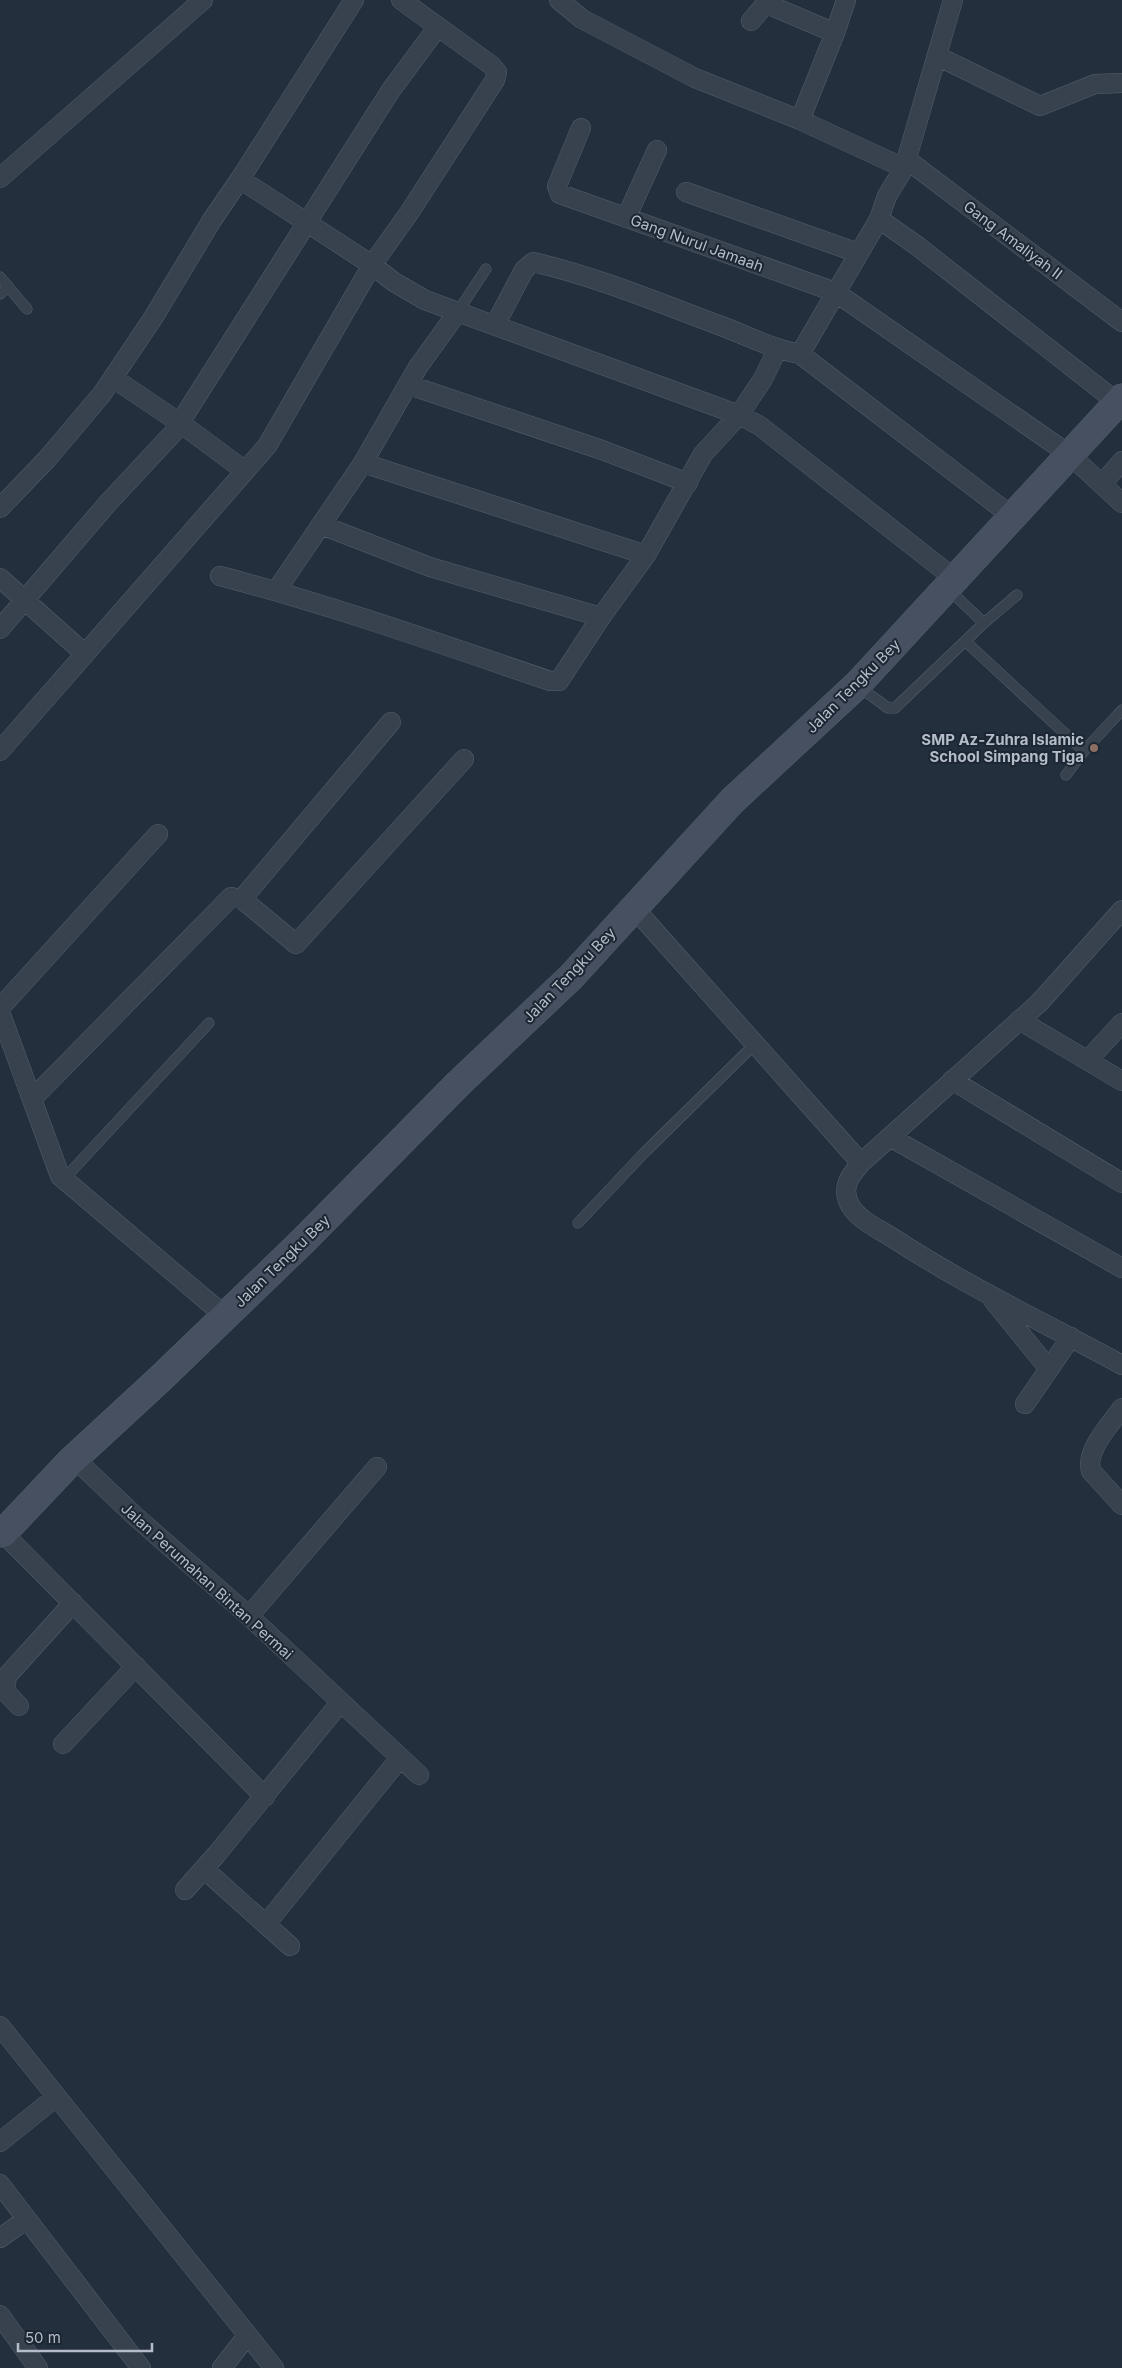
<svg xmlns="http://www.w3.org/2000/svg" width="1122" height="2368" viewBox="0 0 1122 2368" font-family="Inter,sans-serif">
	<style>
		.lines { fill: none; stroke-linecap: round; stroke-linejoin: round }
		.service-casing { stroke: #565f6c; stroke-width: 11 }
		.minor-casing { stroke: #565f6c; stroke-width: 20 }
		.secondary-casing { stroke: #565f6c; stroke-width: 29 }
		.service { stroke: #38414e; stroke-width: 10 }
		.minor { stroke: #38414e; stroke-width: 19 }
		.secondary { stroke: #465061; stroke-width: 28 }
		.education-dot { fill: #8d6e63; stroke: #1d2633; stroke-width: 2 }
		.labels { text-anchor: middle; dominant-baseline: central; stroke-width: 4; stroke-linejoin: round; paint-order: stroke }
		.street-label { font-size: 15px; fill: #b4bcc9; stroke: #1d2633 }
		.poi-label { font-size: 15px; font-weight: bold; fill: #b4bcc9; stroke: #1d2633; text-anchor: end }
	</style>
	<rect width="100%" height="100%" fill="#242f3e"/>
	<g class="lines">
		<g class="service-casing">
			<path id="service" d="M0,277L27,309
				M0,294L8,286
				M457,313L486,269
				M984,623L1017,595
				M965,641L1084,751
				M858,686L888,708H895L984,623L947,588
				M1066,775L1084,751L1122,710
				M64,1179L209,1023
				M578,1223L644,1153L755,1044"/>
		</g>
		<g class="minor-casing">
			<path id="minor" d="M559,0L582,19L695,78L800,120L904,168L910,162L1122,322
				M767,4L835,33
				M751,21L769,0
				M937,56L1040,106L1095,84L1122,83
				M800,120L835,33L846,0
				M581,128L557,186L560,194L835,292L1070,455L1122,503
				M0,178L203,0
				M240,179L372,265L394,282L425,300L739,415L760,426L955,579
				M686,192L858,253
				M626,218L657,150
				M879,219L916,245L1122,406
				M495,325L524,270L533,262C598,277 662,304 724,327C750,337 773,349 800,354L1013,517
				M800,354L879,219L887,196L904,168L953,0
				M113,378L183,425L245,471
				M409,385L602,450L688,483
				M363,463L646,555
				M1102,484L1122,461
				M0,508L47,459L102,394L153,318L212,220L240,179L354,0
				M321,525L430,567L601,617
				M220,576C331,605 441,644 550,681H559L601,617L646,555L703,454L739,415L763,379L777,350
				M0,578L85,654
				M276,591L363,463L418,367L457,313
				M0,629L107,504L174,432L391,90L437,28
				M0,751L267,446L372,265L409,213L495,80L497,72L491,65L401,0
				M242,899L391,722
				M634,908L861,1163
				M1122,910L1040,1002L861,1163C851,1175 841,1186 849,1203C856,1219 879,1229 893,1238C966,1286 1045,1323 1122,1365
				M0,1008L158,834
				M0,1012L60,1176L225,1316
				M1019,1020L1122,1081
				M1088,1060L1122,1023
				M952,1080L1122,1183
				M32,1099L231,897L242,899L296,944L464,759
				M890,1137L1122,1268
				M993,1300L1049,1369
				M1025,1404L1071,1337
				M1122,1408C1111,1424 1085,1450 1091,1471L1122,1505
				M74,1458L136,1517L249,1616L419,1775
				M3,1533L265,1797
				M249,1616L377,1467
				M19,1706L5,1691L7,1676L73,1603
				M63,1744L136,1666
				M204,1869L290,1946
				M185,1890L216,1855L340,1703
				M266,1924L400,1758
				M0,2026L274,2368
				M0,2142L56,2097
				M0,2184L141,2368
				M0,2238L27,2219
				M0,2315L38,2368
				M222,2368L247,2336"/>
		</g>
		<g class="secondary-casing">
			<path id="secondary" d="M0,1531L3,1533L70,1462L161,1378L303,1241L459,1083L571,977L732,801L857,685L1122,398"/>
		</g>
		<use href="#service" class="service"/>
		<use href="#minor" class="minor"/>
		<use href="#secondary" class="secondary"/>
	</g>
	<circle class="education-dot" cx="1094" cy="748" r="5"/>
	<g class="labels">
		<g class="street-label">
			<text transform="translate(1013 240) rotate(37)">Gang Amaliyah II</text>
			<text transform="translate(697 243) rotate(20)">Gang Nurul Jamaah</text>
			<text transform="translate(853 686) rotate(-45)">Jalan Tengku Bey</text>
			<text transform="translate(569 975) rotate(-46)">Jalan Tengku Bey</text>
			<text transform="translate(282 1261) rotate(-44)">Jalan Tengku Bey</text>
			<text transform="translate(207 1581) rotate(42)">Jalan Perumahan Bintan Permai</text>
		</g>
		<g class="poi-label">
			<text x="1084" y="739">SMP Az-Zuhra Islamic<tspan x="1084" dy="17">School Simpang Tiga</tspan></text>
		</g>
	</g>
	<path d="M18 2343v8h134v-8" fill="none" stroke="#b4bcc9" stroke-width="2.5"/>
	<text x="25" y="2343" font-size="15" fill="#b4bcc9" stroke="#1d2633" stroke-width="4" paint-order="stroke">50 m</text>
</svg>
